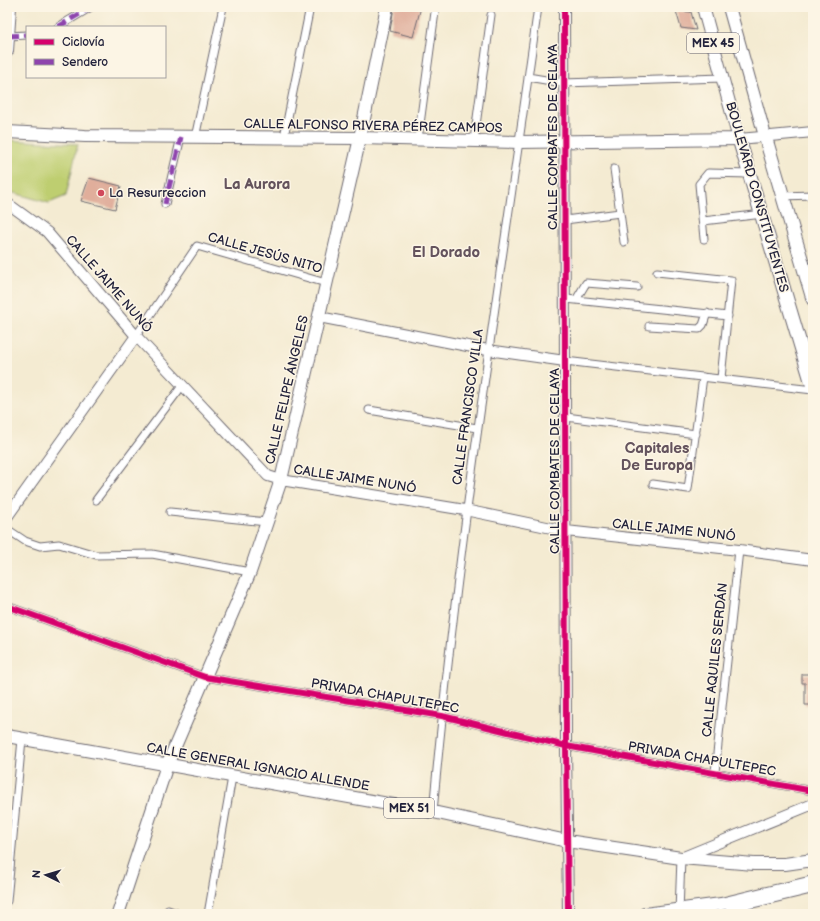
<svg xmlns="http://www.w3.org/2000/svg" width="820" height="921" viewBox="0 0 820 921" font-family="'Balsamiq Sans',sans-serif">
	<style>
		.green { fill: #bece70; stroke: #707856 }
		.building { fill: #e0ae9b }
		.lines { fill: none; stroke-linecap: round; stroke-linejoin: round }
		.street-casing { stroke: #6c6870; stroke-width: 9 }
		.secondary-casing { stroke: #6c6870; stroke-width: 12 }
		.primary-casing { stroke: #6c6870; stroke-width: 14 }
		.highway-casing { stroke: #6c6870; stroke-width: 15 }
		.street { stroke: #fff; stroke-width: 7 }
		.secondary { stroke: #fff; stroke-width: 10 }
		.primary { stroke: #fff; stroke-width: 12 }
		.highway { stroke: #fff; stroke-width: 13 }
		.quiet { stroke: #8e44ad; stroke-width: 5; stroke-dasharray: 10 5; stroke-linecap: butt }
		.cycleway-casing { stroke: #fcf5e5; stroke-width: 8 }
		.cycleway { stroke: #d6006c; stroke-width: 6 }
		.poi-dot { fill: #d1495b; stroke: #fcf5e5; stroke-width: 1.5 }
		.labels { text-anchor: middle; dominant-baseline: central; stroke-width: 3; stroke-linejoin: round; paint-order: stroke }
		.shield { fill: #fcf5e5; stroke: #63616e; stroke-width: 1 }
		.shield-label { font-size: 12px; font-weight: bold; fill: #22223b }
		.street-label { font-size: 13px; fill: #22223b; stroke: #fcf5e5 }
		.poi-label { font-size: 13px; fill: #22223b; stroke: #fcf5e5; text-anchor: start }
		.quarter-label { font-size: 15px; font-weight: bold; fill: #64535d; stroke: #fcf5e5 }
	</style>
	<rect width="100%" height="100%" fill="#fcf5e5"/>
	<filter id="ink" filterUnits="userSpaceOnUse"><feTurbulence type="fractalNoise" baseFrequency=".025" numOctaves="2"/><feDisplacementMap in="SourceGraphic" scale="8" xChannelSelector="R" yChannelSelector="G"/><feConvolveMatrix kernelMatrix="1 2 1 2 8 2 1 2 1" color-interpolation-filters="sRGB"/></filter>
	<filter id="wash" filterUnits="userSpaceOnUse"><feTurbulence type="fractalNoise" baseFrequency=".012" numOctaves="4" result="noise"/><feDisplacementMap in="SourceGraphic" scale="16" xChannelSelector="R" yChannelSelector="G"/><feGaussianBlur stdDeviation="0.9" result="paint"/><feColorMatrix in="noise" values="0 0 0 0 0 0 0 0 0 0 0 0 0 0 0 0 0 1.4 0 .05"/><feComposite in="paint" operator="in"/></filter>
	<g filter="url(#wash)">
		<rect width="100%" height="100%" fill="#f4ebd2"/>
		<path class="green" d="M7,140L78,144L66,196L49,203L7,191Z"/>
		<g id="blocks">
			<path class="building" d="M394,7H421L413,37L390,31Z
				M676,11L691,12L696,30L681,28Z
				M89,178L121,186L115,209L81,201Z
				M802,674H813V705H805V683H802Z"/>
		</g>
	</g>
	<g filter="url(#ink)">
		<use href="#blocks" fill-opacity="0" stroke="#6c6870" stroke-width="1"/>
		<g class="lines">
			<g class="street-casing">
				<path id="street" d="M58,27L91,7
					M8,36L27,35
					M528,77L563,83L723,78
					M284,137L310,7
					M195,138L223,7
					M418,139L435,12
					M474,140L491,15
					M614,169L624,242
					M782,196L813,195
					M165,204L181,137
					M565,220L620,213
					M703,221L763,214
					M704,239L699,184L708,173L750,174
					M657,272L731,280L721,378
					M566,299L728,316
					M576,300L586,283L637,287
					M649,326L699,329L703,325L707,313
					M136,336L197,246L326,283
					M565,361L813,390
					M369,410L477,428
					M566,417L696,434
					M653,484L688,489L703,377
					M96,500L182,386
					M170,512L267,522
					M7,529L25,541L40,546L59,544L96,555L152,554L250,572
					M7,606L205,677L442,716L566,746L813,791
					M715,772L739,550
					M433,812C457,542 501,275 538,7
					M7,901L22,739
					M168,910L179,914
					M679,912L681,858
					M208,914L232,777
					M472,914H475"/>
			</g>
			<g class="secondary-casing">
				<path id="secondary" d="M564,7L566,746L568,914
					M739,139L813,132
					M7,203L47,232L136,336L268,476L281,480L465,510L566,531L739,550L813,560
					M319,317L488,350L565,361
					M7,517L136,336
					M681,858L813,804
					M727,904L742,905L813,888"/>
			</g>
			<g class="primary-casing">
				<path id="primary" d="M729,7L765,136
					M7,51L10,7
					M7,132L85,136L360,138L519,142L739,139L703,7
					M7,736L433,812L567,841L681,858L754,864H785L813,860
					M118,914L167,765L250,572L281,480L360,138L387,7
					M645,914L721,904L813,882"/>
			</g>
			<g class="highway-casing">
				<path id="highway" d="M765,136L813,299
					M739,139L813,387"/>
			</g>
			<use href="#street" class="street"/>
			<use href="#secondary" class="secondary"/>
			<use href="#primary" class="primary"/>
			<use href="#highway" class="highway"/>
			<path class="quiet" d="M58,27L91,7
				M8,36L27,35
				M165,204L181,137"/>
			<g class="cycleway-casing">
				<path id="cycleway" d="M564,7L566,746L568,914
					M7,606L205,677L442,716L566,746L813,791"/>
			</g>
			<use href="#cycleway" class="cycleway"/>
		</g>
	</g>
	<circle class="poi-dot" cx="101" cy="193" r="4"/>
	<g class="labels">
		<g class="shield">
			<rect x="687" y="33" width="52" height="20" rx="3"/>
			<rect x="384" y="798" width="50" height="20" rx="3"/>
		</g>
		<g class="shield-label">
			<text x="713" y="43">MEX 45</text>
			<text x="409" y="808">MEX 51</text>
		</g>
		<g class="street-label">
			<text transform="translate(373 126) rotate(1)">CALLE ALFONSO RIVERA PÉREZ CAMPOS</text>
			<text transform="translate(553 137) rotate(-90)">CALLE COMBATES DE CELAYA</text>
			<text transform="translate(757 197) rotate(74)">BOULEVARD CONSTITUYENTES</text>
			<text transform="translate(265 253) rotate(16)">CALLE JESÚS NITO</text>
			<text transform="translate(109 284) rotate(49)">CALLE JAIME NUNÓ</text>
			<text transform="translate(287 390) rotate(-77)">CALLE FELIPE ÁNGELES</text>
			<text transform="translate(468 407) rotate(-82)">CALLE FRANCISCO VILLA</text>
			<text transform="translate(555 461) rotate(-90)">CALLE COMBATES DE CELAYA</text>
			<text transform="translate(355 479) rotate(9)">CALLE JAIME NUNÓ</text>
			<text transform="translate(674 530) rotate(6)">CALLE JAIME NUNÓ</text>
			<text transform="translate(715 660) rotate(-84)">CALLE AQUILES SERDÁN</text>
			<text transform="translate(385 696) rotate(10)">PRIVADA CHAPULTEPEC</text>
			<text transform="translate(702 759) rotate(10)">PRIVADA CHAPULTEPEC</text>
			<text transform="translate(258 767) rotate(10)">CALLE GENERAL IGNACIO ALLENDE</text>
		</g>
		<g class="poi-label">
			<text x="109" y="193">La Resurreccion</text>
		</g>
		<g class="quarter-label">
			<text x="257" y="184">La Aurora</text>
			<text x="446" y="252">El Dorado</text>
			<text x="657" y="448">Capitales<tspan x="657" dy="17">De Europa</tspan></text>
		</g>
	</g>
	<rect width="820" height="921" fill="none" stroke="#fcf5e5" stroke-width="24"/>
	<rect x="26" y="26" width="140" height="52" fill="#fcf5e5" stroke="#a5a1a1"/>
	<rect x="34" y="39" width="20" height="6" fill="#d6006c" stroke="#a5a1a1"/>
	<text x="62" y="46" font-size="12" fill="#22223b">Ciclovía</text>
	<rect x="34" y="59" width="20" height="6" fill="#8e44ad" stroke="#a5a1a1"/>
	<text x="62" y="66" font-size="12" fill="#22223b">Sendero</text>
	<g transform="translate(46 875) rotate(275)" stroke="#fcf5e5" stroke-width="3" paint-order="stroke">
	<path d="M0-3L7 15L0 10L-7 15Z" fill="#22223b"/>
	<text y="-6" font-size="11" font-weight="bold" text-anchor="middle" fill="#22223b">N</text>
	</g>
</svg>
